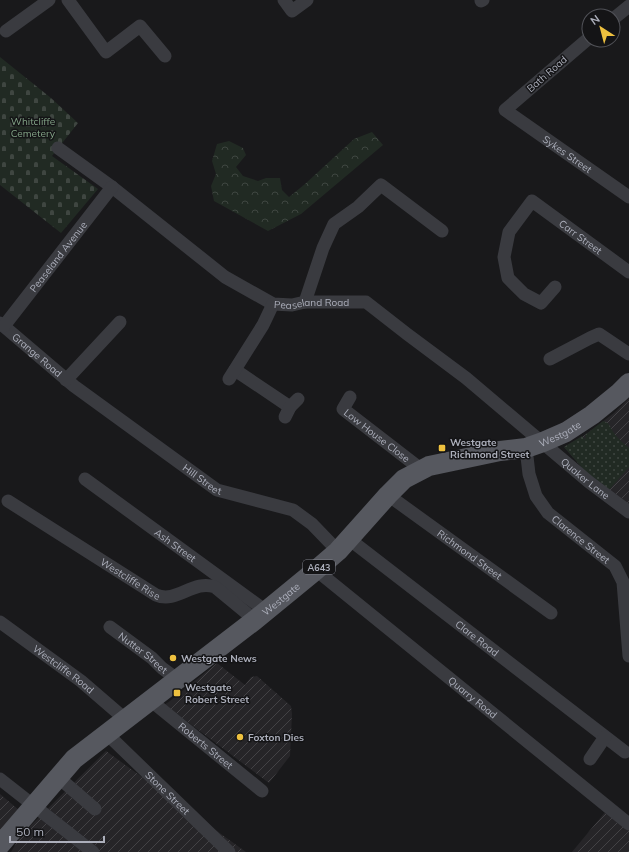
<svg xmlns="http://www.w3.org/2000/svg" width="629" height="852" viewBox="0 0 629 852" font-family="Mulish,sans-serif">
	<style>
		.industrial { fill: url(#industrial-furrows) }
		.grass { fill: url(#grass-dots) }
		.forest { fill: url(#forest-crowns) }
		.cemetery { fill: url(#cemetery-stones) }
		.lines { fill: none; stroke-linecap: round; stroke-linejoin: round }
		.minor { stroke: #3a3b40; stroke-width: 13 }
		.primary { stroke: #56585f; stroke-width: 20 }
		.poi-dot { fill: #eec13f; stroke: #141416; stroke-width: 1.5 }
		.labels { text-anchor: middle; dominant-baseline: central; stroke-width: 3; stroke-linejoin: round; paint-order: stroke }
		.shield { fill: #141416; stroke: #7e808a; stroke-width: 1 }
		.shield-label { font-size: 9px; font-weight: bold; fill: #acafbb }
		.street-label { font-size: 10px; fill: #acafbb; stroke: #141416 }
		.park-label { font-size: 10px; fill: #84a588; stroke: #141416 }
		.poi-label { font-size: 10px; font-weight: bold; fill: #acafbb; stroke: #141416; text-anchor: start }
	</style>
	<defs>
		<pattern id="industrial-furrows" width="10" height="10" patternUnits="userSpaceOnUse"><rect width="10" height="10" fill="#262528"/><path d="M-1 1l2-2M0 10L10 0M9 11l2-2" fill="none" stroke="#434245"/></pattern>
		<pattern id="grass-dots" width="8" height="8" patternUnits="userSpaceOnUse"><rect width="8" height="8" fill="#212a23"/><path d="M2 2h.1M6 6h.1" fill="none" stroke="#3f4641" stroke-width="1.8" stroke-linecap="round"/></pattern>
		<pattern id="forest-crowns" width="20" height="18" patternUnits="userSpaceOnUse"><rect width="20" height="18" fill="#212a23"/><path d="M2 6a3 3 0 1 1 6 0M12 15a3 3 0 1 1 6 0" fill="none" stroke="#3f4641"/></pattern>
		<pattern id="cemetery-stones" width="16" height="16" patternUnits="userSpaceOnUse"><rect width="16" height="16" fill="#212a23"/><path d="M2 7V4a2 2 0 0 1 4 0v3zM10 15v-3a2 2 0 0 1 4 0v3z" fill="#3f4641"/></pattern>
	</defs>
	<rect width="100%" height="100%" fill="#19191b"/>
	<path class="industrial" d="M629,398V507L591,478L564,447L585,435L614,413Z
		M217,663L245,685L251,677L257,676L291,706L292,714L290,756L269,783L165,705Z
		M106,751L246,852H11L21,835Z
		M0,794L19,810L0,837Z
		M606,811L629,825V852H572Z"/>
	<path class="grass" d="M603,421C610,423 609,425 612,430C615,436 624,444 629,448V467L608,491L591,478L564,447L582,436L585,439L586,438L585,435Z"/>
	<path class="forest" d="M372,132L383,145L301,214L268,231L214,201L211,186L216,174L212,161L217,144L229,141L243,148L246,155L236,167L243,176L258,181L266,178H280L282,190L289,197L305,184L354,139Z"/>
	<path class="cemetery" d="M0,57L51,98L78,123L52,156L98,189L61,233L0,185Z"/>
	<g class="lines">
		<g class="minor">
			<path d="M68,0L106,52L140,26L165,56"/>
			<path d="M284,0L292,11L307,0"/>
			<path d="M481,0V1L483,0"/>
			<path d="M613,19L629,6"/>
			<path d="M6,31L49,0"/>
			<path id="s1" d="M589,38L505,110L629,197"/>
			<path id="s2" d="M58,148L112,187L225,277L273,304L292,305L305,302H366L407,334L466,378L589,482L629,512"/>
			<path id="s3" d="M555,287L541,303L524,294L508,278L504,257L509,232L532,201L629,272"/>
			<path d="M305,302L323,248L334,224L358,207L381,185L442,231"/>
			<path id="s4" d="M0,323L74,386L217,490L293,510L312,524L338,551"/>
			<path id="s5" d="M4,326L112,187"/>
			<path d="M550,359L590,338L599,334L629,354"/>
			<path d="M235,370L290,407"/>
			<path d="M229,379L263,325L273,304"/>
			<path d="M66,380L120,322"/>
			<path id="s6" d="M350,397L343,409L422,470"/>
			<path d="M285,417L290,407L298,399"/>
			<path id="s7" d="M526,448L529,474L536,496L548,513L615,566L623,582L629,656"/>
			<path id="s8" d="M85,479L266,611"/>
			<path id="s9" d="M388,495L551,613"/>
			<path id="s10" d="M8,501L156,595C177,604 193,579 215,587L255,620"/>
			<path id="s11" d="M349,539L625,752"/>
			<path id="s12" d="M316,570L629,824"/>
			<path id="s13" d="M0,622L81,681L125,719"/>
			<path id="s14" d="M110,627L152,658L162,668L177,679"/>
			<path id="s15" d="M150,700L262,791"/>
			<path id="s16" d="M106,733L229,852"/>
			<path d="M590,759L605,737"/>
			<path d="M58,777L95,809"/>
			<path d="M0,779L93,852"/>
		</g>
		<path class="primary" id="s17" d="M0,845L74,759L255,620L316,570L338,551L388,495L404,479L429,466L500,451L526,448L543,442L566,432L592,415L619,393L629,383"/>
	</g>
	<g class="poi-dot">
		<rect x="438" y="444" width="8" height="8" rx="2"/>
		<circle cx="173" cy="658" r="4"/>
		<rect x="173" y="689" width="8" height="8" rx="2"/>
		<circle cx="240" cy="737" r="4"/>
	</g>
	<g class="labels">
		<rect class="shield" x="303" y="560" width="32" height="14" rx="3"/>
		<g class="shield-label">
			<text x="319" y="567">A643</text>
		</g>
		<g class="street-label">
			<text transform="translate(547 74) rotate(-41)">Bath Road</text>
			<text stroke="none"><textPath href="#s1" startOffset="187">Sykes Street</textPath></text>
			<text stroke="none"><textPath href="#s3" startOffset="209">Carr Street</textPath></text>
			<text stroke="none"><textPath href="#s5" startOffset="88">Peaseland Avenue</textPath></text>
			<text stroke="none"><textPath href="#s2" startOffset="305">Peaseland Road</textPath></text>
			<text stroke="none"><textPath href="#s4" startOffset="49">Grange Road</textPath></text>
			<text stroke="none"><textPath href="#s17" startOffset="711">Westgate</textPath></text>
			<text stroke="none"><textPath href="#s6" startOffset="57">Low House Close</textPath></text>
			<text stroke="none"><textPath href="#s4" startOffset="256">Hill Street</textPath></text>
			<text stroke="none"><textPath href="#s2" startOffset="641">Quaker Lane</textPath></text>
			<text stroke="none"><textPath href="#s7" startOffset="112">Clarence Street</textPath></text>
			<text stroke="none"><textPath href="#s8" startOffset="112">Ash Street</textPath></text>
			<text stroke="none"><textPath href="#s9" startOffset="101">Richmond Street</textPath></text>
			<text stroke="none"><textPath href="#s10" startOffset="145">Westcliffe Rise</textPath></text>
			<text stroke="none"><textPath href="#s17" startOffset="375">Westgate</textPath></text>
			<text stroke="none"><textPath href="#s11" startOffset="162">Clare Road</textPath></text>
			<text stroke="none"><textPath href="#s14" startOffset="42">Nutter Street</textPath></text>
			<text stroke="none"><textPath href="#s13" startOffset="79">Westcliffe Road</textPath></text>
			<text stroke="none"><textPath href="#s12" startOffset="202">Quarry Road</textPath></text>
			<text stroke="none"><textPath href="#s15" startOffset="72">Roberts Street</textPath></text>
			<text stroke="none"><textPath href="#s16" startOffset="86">Stone Street</textPath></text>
		</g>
		<g class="park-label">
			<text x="33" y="121">Whitcliffe<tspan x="33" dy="12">Cemetery</tspan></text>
		</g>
		<g class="poi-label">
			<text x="450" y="442">Westgate<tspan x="450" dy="12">Richmond Street</tspan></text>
			<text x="181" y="658">Westgate News</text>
			<text x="185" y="687">Westgate<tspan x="185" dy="12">Robert Street</tspan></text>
			<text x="248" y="737">Foxton Dies</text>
		</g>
	</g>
	<g transform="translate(601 28) rotate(324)"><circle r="19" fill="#141416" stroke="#515258"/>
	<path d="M0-3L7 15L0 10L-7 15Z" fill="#eec13f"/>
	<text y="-6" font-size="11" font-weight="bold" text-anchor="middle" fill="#acafbb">N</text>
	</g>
	<path d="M10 836v6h94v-6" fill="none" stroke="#acafbb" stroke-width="2"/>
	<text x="16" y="836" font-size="12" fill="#acafbb" stroke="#141416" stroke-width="3" paint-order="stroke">50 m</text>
</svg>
